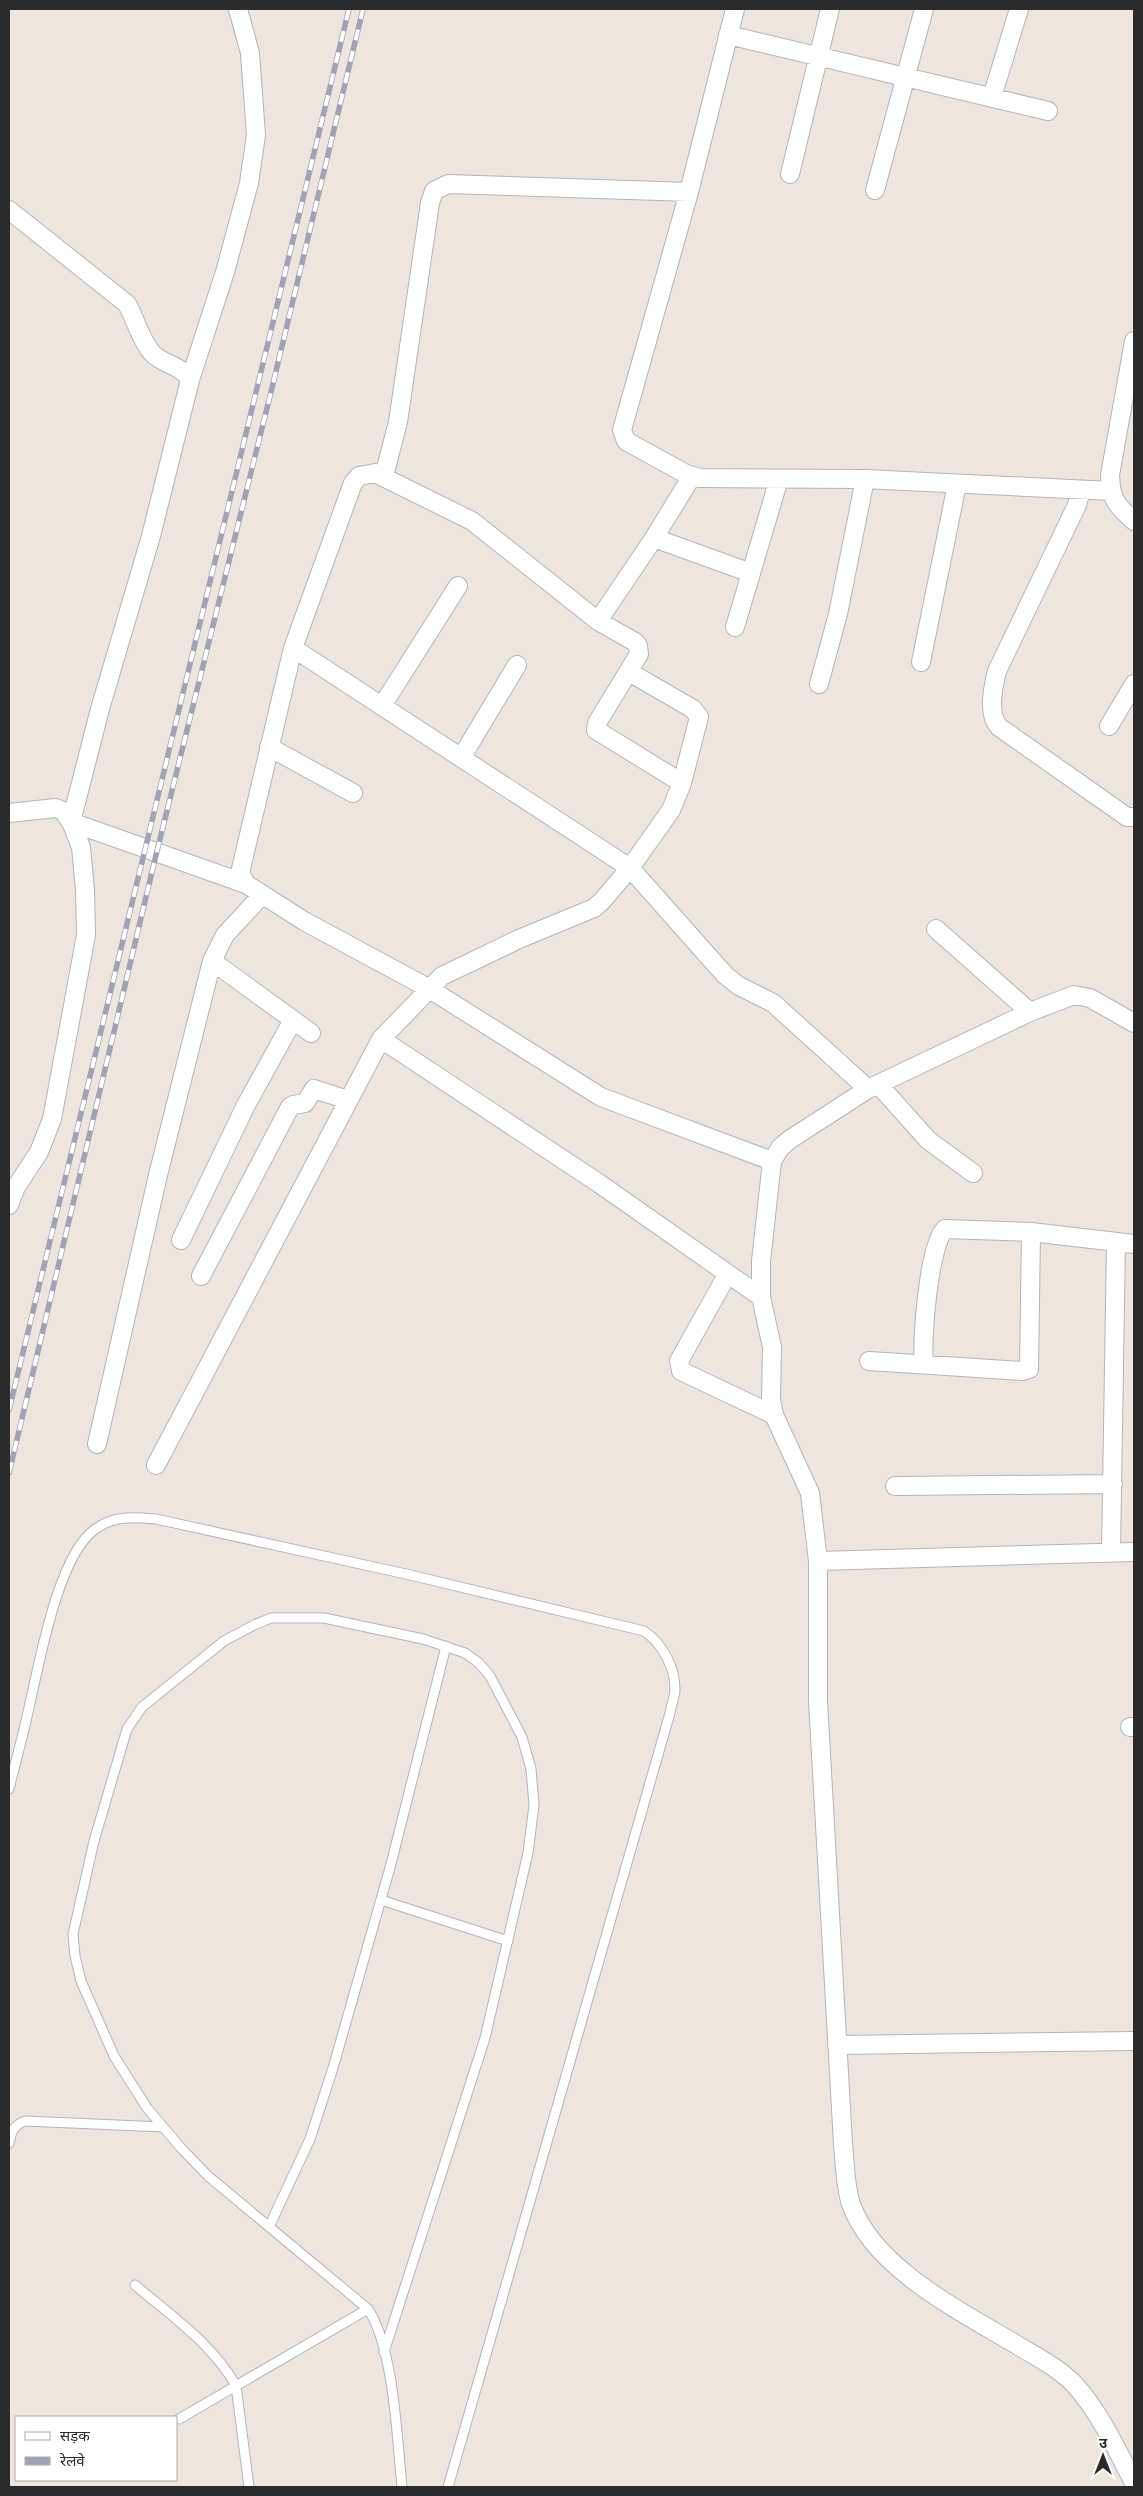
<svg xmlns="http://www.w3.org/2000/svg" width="1143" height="2496" viewBox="0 0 1143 2496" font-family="'PT Sans','Noto Sans Devanagari',sans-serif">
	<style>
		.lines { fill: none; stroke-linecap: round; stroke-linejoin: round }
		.lane-casing { stroke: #b1b4c0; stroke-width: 11 }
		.street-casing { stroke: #b1b4c0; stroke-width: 20 }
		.lane { stroke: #fff; stroke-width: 9 }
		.street { stroke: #fff; stroke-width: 18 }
		.rail-casing { stroke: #9fa3b7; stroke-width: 5.5 }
		.rail { stroke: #fff; stroke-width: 4; stroke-dasharray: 11; stroke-linecap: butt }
	</style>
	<rect width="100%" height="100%" fill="#eee6dd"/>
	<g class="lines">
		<g class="lane-casing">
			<path id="lane" d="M9,1789C16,1760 24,1732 30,1703C40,1660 58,1557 94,1530C114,1515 133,1517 156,1519L406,1574L644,1631C662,1643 675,1667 675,1689C675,1697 671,1705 670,1713L448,2487
				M381,1900L508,1941
				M9,2143C11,2132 14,2125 25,2121L163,2127
				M269,2227L310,2139L333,2068L391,1864L446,1646
				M135,2285C170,2315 214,2345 236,2386L249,2487
				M384,2352L485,2038L528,1853L534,1805L531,1769L522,1737L490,1676L479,1663L465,1653L423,1639L324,1618H271L254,1625L224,1641L142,1707L127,1729L94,1841L73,1934L75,1956L81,1981L114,2056L147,2108L181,2148L208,2176L368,2309C394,2348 397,2439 402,2487
				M179,2419L368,2309"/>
		</g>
		<g class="street-casing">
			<path id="street" d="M735,9L689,192L622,430L626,441L686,474L700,478L865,479L1111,491
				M728,35L1048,111
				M992,97L1019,9
				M790,174L830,9
				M875,190L924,9
				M9,210L127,304C136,320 140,339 152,353C163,365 182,365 190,380L151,536L100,709L71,822L246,884
				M1134,341L1110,475C1111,500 1116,505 1134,521
				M190,380L225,272L249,183L256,135L250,53L238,9
				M384,476L398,422L430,203L434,191L448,184L689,192
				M1081,490L1077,505L997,671C993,687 987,714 999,727L1127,817H1134
				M654,538L751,573
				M598,621L654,538L692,476
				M735,627L779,479
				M293,648L630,868L725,975L739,986L773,1003L868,1089
				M921,662L957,484
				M819,684L838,614L865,479
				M382,706L458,586
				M1109,726L1134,684
				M269,747L353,793
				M461,758L517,665
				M682,783L596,730L597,723L639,654L638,646L635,642L598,621L472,521L375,473L359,476L353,483L293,648L240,873L246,884L304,921L428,988L601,1097L772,1161
				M9,813L56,808L63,811L71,822L81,847L85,890L86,935L52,1119L39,1152L16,1187L9,1205
				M936,929L1030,1012
				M212,961L311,1033
				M381,1039L442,976L519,939L594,908L602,901L630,868L671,810L682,783L699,717L693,709L629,672
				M878,1084L928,1140L973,1173
				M181,1240L246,1105L293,1020
				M727,1275L679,1361L681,1371L774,1415
				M201,1276L290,1107L293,1105L305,1103L314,1089L348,1100
				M761,1297V1261L772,1161L780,1148L789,1140L868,1089L1030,1012L1074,995L1090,998L1134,1023
				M869,1361L1023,1371L1029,1369L1031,1232
				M924,1364C921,1341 929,1244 945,1229L1031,1232L1134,1244
				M97,1444L158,1175L212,961L225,935L262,895
				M156,1465L381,1039L600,1184L761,1297L772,1347L771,1399L774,1415L810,1493L818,1561V1701L843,2144C845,2163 845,2186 851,2204C873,2267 958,2310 1012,2342C1033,2355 1058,2367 1075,2385C1100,2413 1117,2450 1134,2483
				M895,1486L1113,1484
				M1111,1552L1116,1243
				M818,1561L1134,1552
				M1130,1727H1134
				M837,2045L1134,2041"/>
		</g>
		<use href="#lane" class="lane"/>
		<use href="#street" class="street"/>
		<g class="rail-casing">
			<path id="rail" d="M9,1410L349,9
				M9,1473L156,855L271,392L363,9"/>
		</g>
		<use href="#rail" class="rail"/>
	</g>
	<rect width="1143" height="2496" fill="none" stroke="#2b2b2b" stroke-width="20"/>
	<rect x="15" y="2416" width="162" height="65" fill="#ffffff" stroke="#aaaaaa"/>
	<rect x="25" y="2432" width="25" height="8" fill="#ffffff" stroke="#aaaaaa"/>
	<text x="60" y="2441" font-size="15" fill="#2b2b2b">सड़क</text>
	<rect x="25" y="2457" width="25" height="8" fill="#9fa3b7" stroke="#aaaaaa"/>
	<text x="60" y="2466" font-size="15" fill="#2b2b2b">रेलवे</text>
	<g transform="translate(1103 2456)" stroke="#ffffff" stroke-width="4" paint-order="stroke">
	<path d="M0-4L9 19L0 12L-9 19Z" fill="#2b2b2b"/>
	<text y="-8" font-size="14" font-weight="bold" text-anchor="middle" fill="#2b2b2b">उ</text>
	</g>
</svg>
